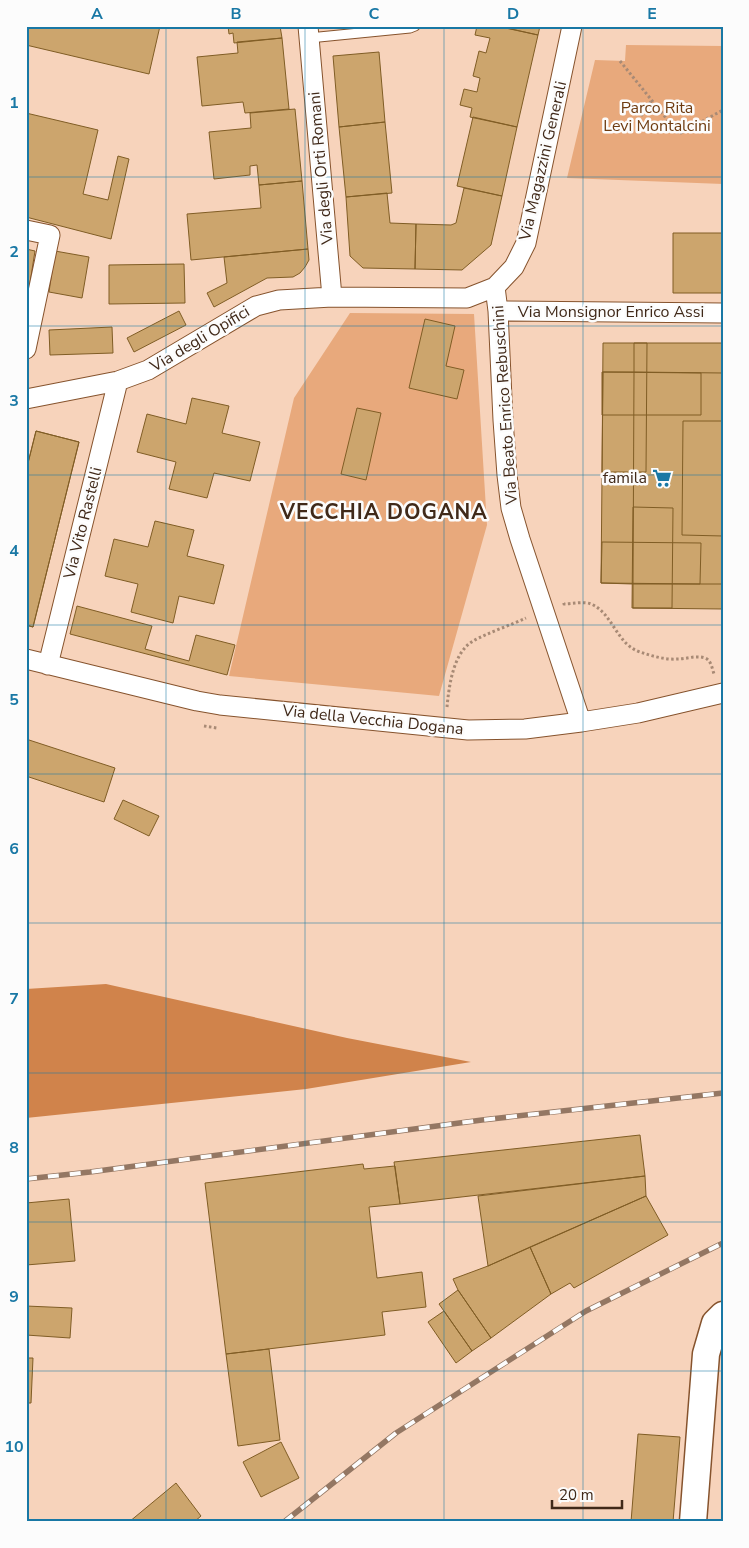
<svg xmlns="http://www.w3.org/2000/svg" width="749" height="1548" viewBox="0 0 749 1548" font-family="'Nunito Sans',sans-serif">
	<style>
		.green { fill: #e8a97c }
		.forest { fill: #d0834b }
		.building { fill: #cca56d; stroke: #805d25 }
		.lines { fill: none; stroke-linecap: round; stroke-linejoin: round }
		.lane-casing { stroke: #86532d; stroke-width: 11 }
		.street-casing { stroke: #86532d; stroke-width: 21 }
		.secondary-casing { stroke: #86532d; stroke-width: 29 }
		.path { stroke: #a88a75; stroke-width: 3; stroke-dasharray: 2.5 2.5; stroke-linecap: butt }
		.lane { stroke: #fff; stroke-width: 9 }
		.street { stroke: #fff; stroke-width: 19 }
		.secondary { stroke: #fff; stroke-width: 26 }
		.rail-casing { stroke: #947763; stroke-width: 5.5 }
		.rail { stroke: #fcfcfc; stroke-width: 4; stroke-dasharray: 11; stroke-linecap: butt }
		.grid { fill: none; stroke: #1978a5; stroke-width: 1; stroke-opacity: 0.55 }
		.labels { text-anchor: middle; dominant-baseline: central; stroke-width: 5; stroke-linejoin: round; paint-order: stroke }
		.park-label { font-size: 16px; fill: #6e3b10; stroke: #fcfcfc }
		.street-label { font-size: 16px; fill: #402919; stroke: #fcfcfc }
		.poi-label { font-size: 16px; fill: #402919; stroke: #fcfcfc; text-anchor: end }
		.district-label { font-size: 21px; font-weight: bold; letter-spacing: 1px; fill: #402919; stroke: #fcfcfc }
		.neatline { fill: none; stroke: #1978a5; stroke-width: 2 }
		.grid-label { font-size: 16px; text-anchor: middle; font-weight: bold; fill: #1978a5 }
	</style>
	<rect width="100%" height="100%" fill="#f7d3bb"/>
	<path class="green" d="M626,45L723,46V184L567,178L595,60L625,61Z
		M350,313L474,314L487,525L439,696L229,676L294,398Z"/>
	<path class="forest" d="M106,984L347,1038L471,1062L306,1089L26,1118V989Z"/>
	<path class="building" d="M26,26H160L149,74L26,45Z
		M228,26H280L282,38L234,43L233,33L229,34Z
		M477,26H496L538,35L517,127L470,117L472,108L460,105L464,89L477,92L480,78L473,76L479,51L486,53L490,38L475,35Z
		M498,26H540L538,35Z
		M282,38L289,109L245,113L243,102L202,106L197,57L238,53L237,42Z
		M379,52L385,122L339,127L333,56Z
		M295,109L302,181L259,185L257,165L250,166V175L214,179L209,132L251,128L250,113Z
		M26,113L98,130L83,194L108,200L118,156L129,159L111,239L26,217Z
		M473,117L517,127L502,196L457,186Z
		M385,122L392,193L346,197L339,127Z
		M302,181L308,249L191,260L187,214L261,208L259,185Z
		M464,188L502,196L491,245L462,270L415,269L416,224L451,225L456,223Z
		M387,193L390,223L416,224L415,269L363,268L350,256L346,197Z
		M673,233H723V293H673Z
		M26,249L35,251L27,302H26Z
		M308,249L309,260L305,267L300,273L293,277L267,278L214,307L207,293L227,283L224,257Z
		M55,251L89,257L82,298L49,292Z
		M184,264L185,303L109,304V265Z
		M179,311L186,325L134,352L127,338Z
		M425,319L455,326L446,366L464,370L457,399L409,388Z
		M112,327L113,353L50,355L49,330Z
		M603,343H647L646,472H602Z
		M634,343H723V609L633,608V584L601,583L603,372H634Z
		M602,372L701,373V415H602Z
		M634,372L723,373V421H683L682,535L723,536V584H633Z
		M192,398L229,406L222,433L260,442L250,481L214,473L207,498L169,489L176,462L137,452L147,414L186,424Z
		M357,408L381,413L366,480L341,474Z
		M36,431L79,442L33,627L26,625V471Z
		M36,431L79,442L33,627L26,625V471Z
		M633,507L673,508L672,608H632Z
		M155,521L194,530L187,556L224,565L214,604L179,596L173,623L131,612L138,584L105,576L114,539L148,547Z
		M602,542L701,543L700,584L601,583Z
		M77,606L152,626L145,649L189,661L196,635L235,645L227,675L70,634Z
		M26,739L115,768L104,802L26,776Z
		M123,800L159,816L149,836L114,819Z
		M640,1135L645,1176L400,1204L394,1162Z
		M363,1164L364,1169L395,1166L400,1204L369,1207L377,1278L422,1272L426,1307L382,1312L385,1335L226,1354L205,1183Z
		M645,1176L646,1196L488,1266L478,1196Z
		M646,1196L668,1235L574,1288L570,1283L551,1294L530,1247Z
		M69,1199L75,1261L26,1265V1203Z
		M530,1247L551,1294L491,1338L458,1290L453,1279L488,1266Z
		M458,1290L491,1338L472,1351L439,1304Z
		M26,1306L72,1308L70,1338L26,1335Z
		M444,1311L472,1351L456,1363L428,1322Z
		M269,1349L280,1440L238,1446L226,1354Z
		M26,1358H33L31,1403H26Z
		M638,1434L680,1437L673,1522H631Z
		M281,1442L299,1478L261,1497L243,1462Z
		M176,1483L201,1516L194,1522H129Z"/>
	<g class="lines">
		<g class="lane-casing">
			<path id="lane" d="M309,38L410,28L415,26"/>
		</g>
		<g class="street-casing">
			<path id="street" d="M308,26L332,297
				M26,230L50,235L26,349
				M495,287L498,311L503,420L507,475L511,508L520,539L581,722
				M498,311L723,313
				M26,399L118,381L148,370L256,306L279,300L332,297L467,298L495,287L514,267L526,243L572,26
				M26,659L197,701L220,705L468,730L525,729L581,722L638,713L723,693
				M48,665L118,381"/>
		</g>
		<g class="secondary-casing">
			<path id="secondary" d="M693,1522L706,1354L715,1323L723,1315"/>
		</g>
		<path class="path" d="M620,61L679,134L723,110
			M641,116L652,100
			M564,603V604C572,604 584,601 591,604C613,613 616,644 640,652C652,656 665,660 678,659C686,659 696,655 705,658C711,660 712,668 714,674
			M447,707C449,686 453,653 473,641C487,633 511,625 526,618
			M204,726L217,728"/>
		<use href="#lane" class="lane"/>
		<use href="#street" class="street"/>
		<use href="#secondary" class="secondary"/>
		<g class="rail-casing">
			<path id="rail" d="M26,1179L90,1172L482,1120L723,1093
				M284,1522L396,1433L586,1311L723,1243"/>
		</g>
		<use href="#rail" class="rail"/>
	</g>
	<path class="grid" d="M166,26V1522M305,26V1522M444,26V1522M583,26V1522M26,177H723M26,326H723M26,475H723M26,625H723M26,774H723M26,923H723M26,1073H723M26,1222H723M26,1371H723"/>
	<defs>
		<g id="supermarket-bare" transform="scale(1.5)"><path d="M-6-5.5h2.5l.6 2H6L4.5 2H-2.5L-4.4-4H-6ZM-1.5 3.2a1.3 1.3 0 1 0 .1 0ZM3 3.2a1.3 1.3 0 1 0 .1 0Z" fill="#1978a5" stroke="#fcfcfc" stroke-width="2.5" paint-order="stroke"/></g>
	</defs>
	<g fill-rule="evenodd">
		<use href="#supermarket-bare" x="662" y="478"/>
	</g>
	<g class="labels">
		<g class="park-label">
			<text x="657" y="108">Parco Rita<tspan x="657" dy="18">Levi Montalcini</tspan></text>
		</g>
		<g class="street-label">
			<text transform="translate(543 161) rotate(-77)">Via Magazzini Generali</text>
			<text transform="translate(321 168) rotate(-95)">Via degli Orti Romani</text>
			<text x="611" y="312">Via Monsignor Enrico Assi</text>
			<text transform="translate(200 339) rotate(-31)">Via degli Opifici</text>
			<text transform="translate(505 405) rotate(-94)">Via Beato Enrico Rebuschini</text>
			<text transform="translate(83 523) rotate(-76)">Via Vito Rastelli</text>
			<text transform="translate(373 720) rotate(6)">Via della Vecchia Dogana</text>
		</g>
		<g class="poi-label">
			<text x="647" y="478">famila</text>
		</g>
		<g class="district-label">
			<text x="384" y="512">VECCHIA DOGANA</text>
		</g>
	</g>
	<rect width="749" height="1548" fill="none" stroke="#fcfcfc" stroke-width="55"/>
	<path d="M552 1500v8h70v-8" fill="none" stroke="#402919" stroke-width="2.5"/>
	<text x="559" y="1500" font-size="15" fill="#402919" stroke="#fcfcfc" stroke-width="4" paint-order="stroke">20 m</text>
	<rect x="28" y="28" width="694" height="1492" class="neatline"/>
	<g class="grid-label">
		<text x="97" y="19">A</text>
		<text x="236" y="19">B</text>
		<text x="374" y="19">C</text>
		<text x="513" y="19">D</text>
		<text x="652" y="19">E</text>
		<text x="14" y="108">1</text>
		<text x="14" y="257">2</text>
		<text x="14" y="406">3</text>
		<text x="14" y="556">4</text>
		<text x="14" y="705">5</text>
		<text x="14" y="854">6</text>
		<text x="14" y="1004">7</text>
		<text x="14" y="1153">8</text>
		<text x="14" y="1302">9</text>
		<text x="14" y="1452">10</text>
	</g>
</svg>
